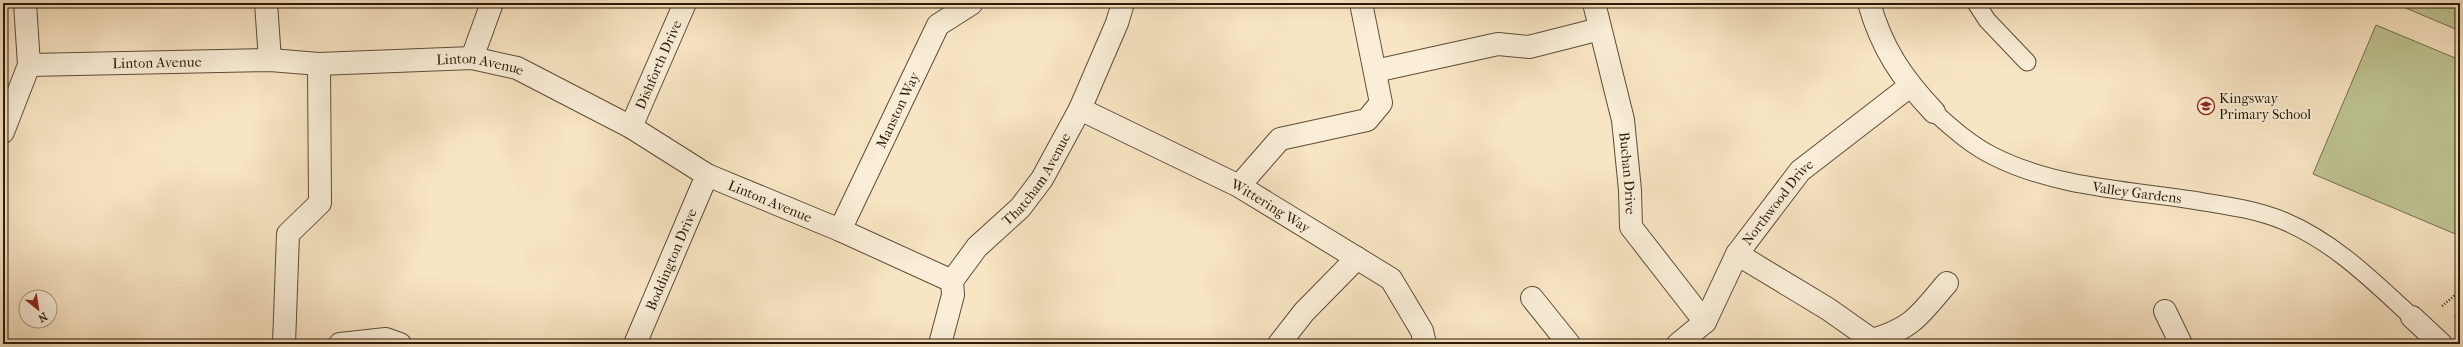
<svg xmlns="http://www.w3.org/2000/svg" width="2463" height="347" viewBox="0 0 2463 347" font-family="'IM FELL French Canon',serif">
	<style>
		.green { fill: #bec593; stroke: #746f4e }
		.lines { fill: none; stroke-linecap: round; stroke-linejoin: round }
		.service-casing { stroke: #5e4c37; stroke-width: 19 }
		.minor-casing { stroke: #5e4c37; stroke-width: 24 }
		.path { stroke: #2b1908; stroke-width: 2.5; stroke-dasharray: 1 2; stroke-linecap: butt }
		.service { stroke: #faeed8; stroke-width: 17 }
		.minor { stroke: #faeed8; stroke-width: 22 }
		.labels { text-anchor: middle; dominant-baseline: central; stroke-width: 4; stroke-linejoin: round; paint-order: stroke }
		.street-label { font-size: 14px; fill: #2b1908; stroke: #faeed8 }
		.poi-label { font-size: 14px; fill: #2b1908; stroke: #faeed8; text-anchor: start }
	</style>
	<rect width="100%" height="100%" fill="#f8e5c3"/>
	<filter id="stains"><feTurbulence type="fractalNoise" baseFrequency=".005" numOctaves="4"/><feColorMatrix values="0 0 0 0 .2 0 0 0 0 .09 0 0 0 0 .02 0 0 0 .5 -.17"/></filter>
	<radialGradient id="worn" r=".72"><stop offset=".6" stop-color="#630" stop-opacity="0"/><stop offset="1" stop-color="#630" stop-opacity=".3"/></radialGradient>
	<path class="green" d="M2394,3H2460V31Z
		M2376,25L2460,60V236L2313,174Z"/>
	<g class="lines">
		<g class="service-casing">
			<g id="service">
				<path d="M1976,3L1987,20L2027,62"/>
				<path id="s1" d="M1934,112C1953,129 1972,146 1995,157C2055,187 2127,190 2192,200C2223,205 2255,209 2284,221C2334,242 2372,280 2412,317"/>
			</g>
		</g>
		<g class="minor-casing">
			<g id="minor">
				<path d="M266,3L270,60"/>
				<path id="s2" d="M1594,3L1623,120L1630,190L1631,227L1705,322"/>
				<path d="M1869,3C1882,49 1902,78 1934,112"/>
				<path d="M472,58L492,3"/>
				<path id="s3" d="M29,65L270,60L319,64L472,58L517,68L631,127L707,175L840,230L952,281"/>
				<path d="M1375,71L1498,44L1529,47L1600,29"/>
				<path id="s4" d="M1080,109L1239,186L1391,279L1422,331L1425,344"/>
				<path id="s5" d="M631,127L685,3"/>
				<path d="M3,132L29,65L25,3"/>
				<path d="M1239,186L1280,139L1367,120L1381,103L1361,3"/>
				<path id="s6" d="M840,230L938,25L971,4"/>
				<path d="M1737,254L1828,309L1872,340C1914,328 1920,314 1947,283"/>
				<path d="M1532,298L1569,344"/>
				<path d="M2165,311L2181,344"/>
				<path d="M2412,317L2441,344"/>
				<path d="M284,344L288,234L320,203L319,64"/>
				<path d="M340,344L386,339L400,344"/>
				<path id="s7" d="M635,344L707,175"/>
				<path id="s8" d="M940,344L953,295L952,281L977,247L1020,208L1042,179L1080,109L1117,23L1123,3"/>
				<path d="M1279,344L1304,312L1357,258"/>
				<path id="s9" d="M1678,344L1705,322L1737,254L1800,171L1910,86"/>
			</g>
		</g>
		<path class="path" d="M2442,306L2460,291
			M2455,317L2460,311"/>
		<use href="#service" class="service"/>
		<use href="#minor" class="minor"/>
	</g>
	<defs>
		<g id="school-ring" transform="scale(0.9)"><circle r="9.5" fill="#faeed8" stroke="#8f2418" stroke-width="1.5"/><path d="M0-5L7-2L0 1L-7-2ZM-4 1L0 2.5L4 1V4Q0 6-4 4Z" fill="#8f2418"/></g>
	</defs>
	<g fill-rule="evenodd">
		<use href="#school-ring" x="2206" y="106"/>
	</g>
	<g class="labels">
		<g class="street-label">
			<text stroke="none"><textPath href="#s3" startOffset="128">Linton Avenue</textPath></text>
			<text stroke="none"><textPath href="#s5" startOffset="68">Dishforth Drive</textPath></text>
			<text stroke="none"><textPath href="#s3" startOffset="452">Linton Avenue</textPath></text>
			<text stroke="none"><textPath href="#s6" startOffset="133">Manston Way</textPath></text>
			<text stroke="none"><textPath href="#s2" startOffset="174">Buchan Drive</textPath></text>
			<text stroke="none"><textPath href="#s8" startOffset="198">Thatcham Avenue</textPath></text>
			<text stroke="none"><textPath href="#s1" startOffset="223">Valley Gardens</textPath></text>
			<text stroke="none"><textPath href="#s3" startOffset="776">Linton Avenue</textPath></text>
			<text stroke="none"><textPath href="#s9" startOffset="176">Northwood Drive</textPath></text>
			<text stroke="none"><textPath href="#s4" startOffset="214">Wittering Way</textPath></text>
			<text stroke="none"><textPath href="#s7" startOffset="92">Boddington Drive</textPath></text>
		</g>
		<g class="poi-label">
			<text x="2219" y="98">Kingsway<tspan x="2219" dy="16">Primary School</tspan></text>
		</g>
	</g>
	<rect width="2463" height="347" fill="none" stroke="#f8e5c3" stroke-width="16"/>
	<rect x="4" y="4" width="2455" height="339" fill="none" stroke="#2b1908" stroke-width="2"/>
	<rect x="8" y="8" width="2447" height="331" fill="none" stroke="#2b1908"/>
	<g transform="translate(38 309) rotate(150)"><circle r="19" fill="#faeed8" stroke="#a79985"/>
	<path d="M0-3L7 15L0 10L-7 15Z" fill="#8f2418"/>
	<text y="-6" font-size="11" font-weight="bold" text-anchor="middle" fill="#2b1908">N</text>
	</g>
	<rect width="100%" height="100%" filter="url(#stains)"/>
	<rect width="100%" height="100%" fill="url(#worn)"/>
</svg>
